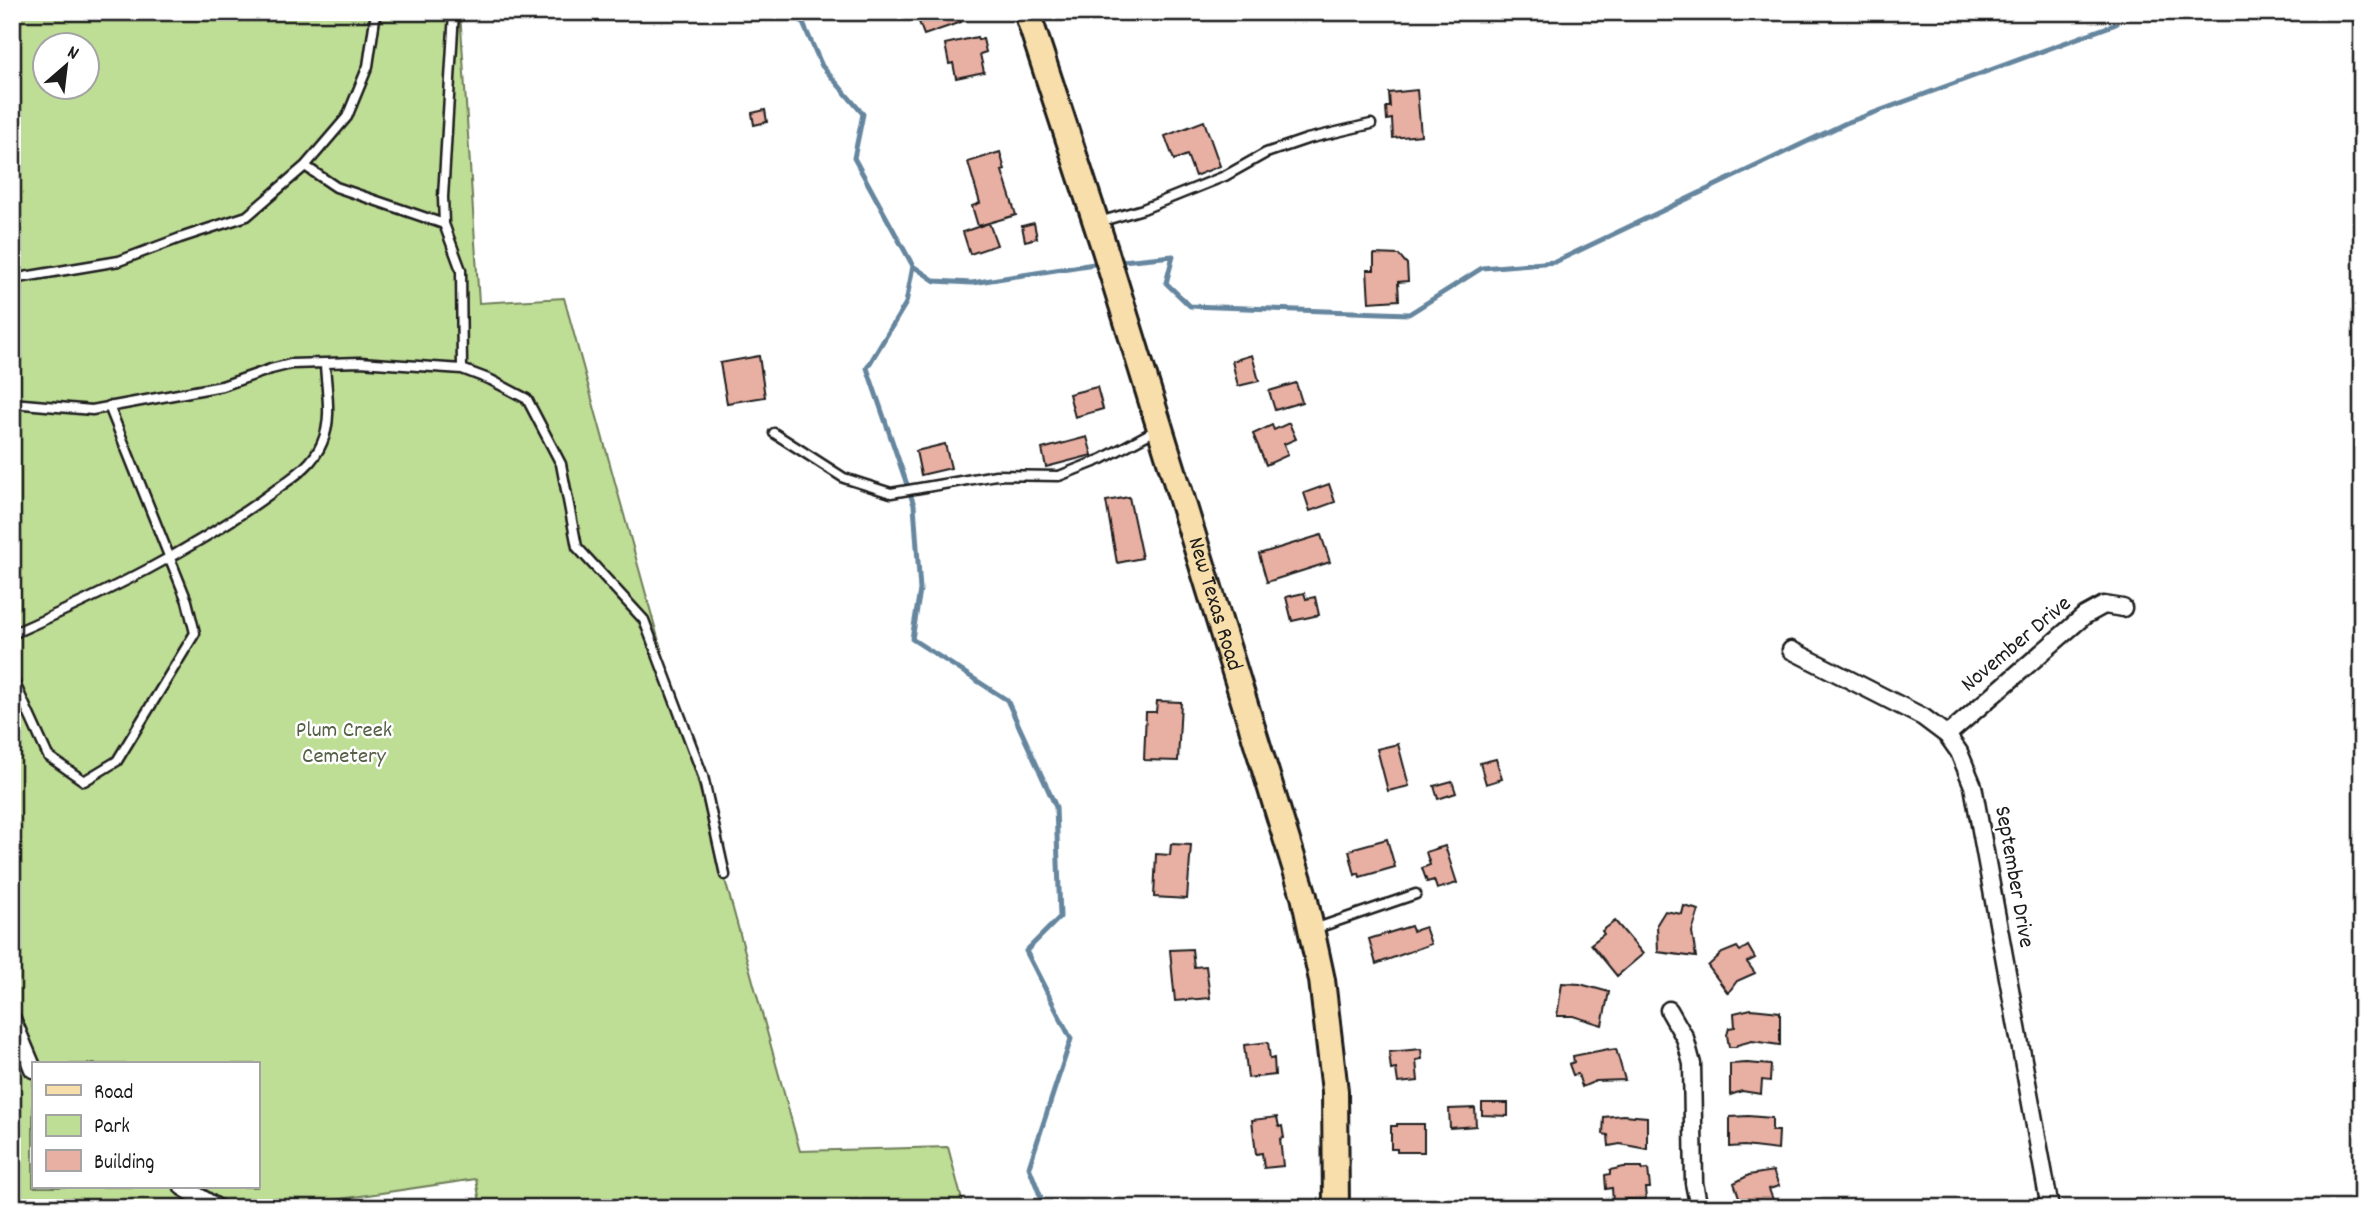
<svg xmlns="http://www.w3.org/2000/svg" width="2374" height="1220" viewBox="0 0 2374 1220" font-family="Dekko,sans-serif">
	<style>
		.green { fill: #bedd95; stroke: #6d7c58; stroke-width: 2; fill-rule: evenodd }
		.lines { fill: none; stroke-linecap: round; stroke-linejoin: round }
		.stream { stroke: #65869e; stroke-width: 5 }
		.building { fill: #e8afa3; stroke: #1c1c1c; stroke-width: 2 }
		.service-casing { stroke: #1c1c1c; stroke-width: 13 }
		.minor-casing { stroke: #1c1c1c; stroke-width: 21 }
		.primary-casing { stroke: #1c1c1c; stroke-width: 30 }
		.service { stroke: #fff; stroke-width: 8 }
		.minor { stroke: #fff; stroke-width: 16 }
		.primary { stroke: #f8deab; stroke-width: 24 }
		.labels { text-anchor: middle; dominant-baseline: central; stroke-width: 5; stroke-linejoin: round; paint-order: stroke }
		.street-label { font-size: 23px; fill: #1c1c1c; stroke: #fff }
		.park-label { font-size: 23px; fill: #556046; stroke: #fff }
	</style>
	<rect width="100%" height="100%" fill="#fff"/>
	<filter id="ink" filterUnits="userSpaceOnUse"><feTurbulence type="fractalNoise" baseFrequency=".0143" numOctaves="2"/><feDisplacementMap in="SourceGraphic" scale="14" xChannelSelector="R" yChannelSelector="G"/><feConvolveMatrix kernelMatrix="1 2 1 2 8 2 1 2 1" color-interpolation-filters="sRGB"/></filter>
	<g filter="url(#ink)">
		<path class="green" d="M12,12H460L479,303L564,298L800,1151L948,1147L964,1208H481L476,1179L280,1208H12V973L16,972L12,964ZM46,46H88V88H46ZM33,1064H257V1187H33Z"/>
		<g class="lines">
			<path class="stream" d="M798,12L822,66L863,114L854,158L913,266L935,281L972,283L1094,264
				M1122,261L1173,256L1166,283L1190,306L1409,314L1482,268L1555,262L1846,123L2116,24
				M913,266L906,303L867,368L914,505L920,590L912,639L1007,700L1056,807L1060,917L1026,951L1071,1039L1029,1167L1045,1208"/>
		</g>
		<path class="building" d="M921,12H958L961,22L924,35L916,14Z
			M977,37L978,40L983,39L986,52L980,54L984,72L956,78L953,63L949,64L945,44Z
			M1417,90L1421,135L1393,138L1392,119L1387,120L1386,107H1390L1389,93Z
			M765,110L767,122L754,125L752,113Z
			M1204,121L1220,166L1195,176L1187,155L1174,160L1165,136Z
			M1000,152L1005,170L1002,171L1016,215L978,226L972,206L980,203L968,162Z
			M989,223L997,245L970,254L963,232Z
			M1034,223L1037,238L1025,241L1022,226Z
			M1374,254L1399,255L1407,264L1408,281L1398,282L1399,300L1369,302L1367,270H1374Z
			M1252,355L1259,381L1238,386L1232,361Z
			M759,356L765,397L727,403L720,363Z
			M1296,383L1302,402L1275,410L1269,391Z
			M1097,387L1103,409L1075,417L1069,394Z
			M1289,423L1296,439L1284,444L1288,455L1266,465L1253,434L1272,425L1274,430Z
			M1087,437L1092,455L1046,467L1042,449Z
			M945,444L951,468L921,475L916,451Z
			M1329,484L1335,502L1310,511L1304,493Z
			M1129,497L1142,558L1117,563L1106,501Z
			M1321,535L1330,562L1267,582L1259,554Z
			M1304,593L1306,599L1315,597L1319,615L1292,621L1286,597Z
			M1157,701L1181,702L1178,761L1144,760L1146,712H1156Z
			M1398,744L1409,786L1388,791L1377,749Z
			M1496,759L1502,779L1486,784L1480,763Z
			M1452,781L1456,793L1438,799L1434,786Z
			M1387,839L1395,867L1360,877L1359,873L1355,875L1349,851L1354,850V848Z
			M1171,844L1191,845L1187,899L1154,897L1156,854L1170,855Z
			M1445,846L1457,883L1437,889L1434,880L1427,882L1422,868L1430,865L1426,852Z
			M1684,906L1699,910L1692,932L1696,957L1658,952L1657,924L1665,911L1682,914Z
			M1615,921L1643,954L1617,976L1591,944L1604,934L1602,931Z
			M1411,926L1413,931L1425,927L1431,944L1376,964L1369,939Z
			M1748,946L1755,958L1747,962L1755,973L1737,981L1728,993L1708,966L1722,953L1737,947L1740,951Z
			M1192,949L1194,967L1206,966L1210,998L1175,1001L1170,950Z
			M1562,983L1580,984L1609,992L1602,1025L1573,1016H1557Z
			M1751,1009L1780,1012V1045L1752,1041L1737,1045L1736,1047H1729L1727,1035L1729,1028L1735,1027L1734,1013Z
			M1268,1042L1270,1059L1274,1058L1275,1075L1248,1078L1244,1045Z
			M1421,1049L1422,1059L1416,1060L1418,1081L1398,1083L1396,1069L1391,1070L1389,1052Z
			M1608,1049L1609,1050L1616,1049L1625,1080L1596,1081L1582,1087L1578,1074L1573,1075L1569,1064L1574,1062L1573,1056Z
			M1747,1063L1771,1065L1770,1081L1762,1080L1761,1094L1742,1091L1730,1095V1064Z
			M1482,1103H1508V1116L1482,1115Z
			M1475,1108L1476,1126L1450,1128L1449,1109Z
			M1623,1115L1647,1117V1149L1620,1144L1609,1146L1608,1135L1603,1134L1604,1117Z
			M1748,1116L1772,1118V1131H1779L1778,1150L1744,1146L1730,1147V1117Z
			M1277,1117L1279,1127L1282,1126L1284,1138L1280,1139L1283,1166L1264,1168L1262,1153L1256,1154L1252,1120Z
			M1397,1124H1424V1152H1397V1149H1391V1126H1397Z
			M1624,1167H1642V1170L1648,1169L1650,1188H1645L1646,1199H1627L1613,1202L1612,1188L1606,1189L1605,1175L1610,1174V1170Z
			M1773,1171L1779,1186L1769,1189L1773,1200L1743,1208L1734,1183L1749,1175Z
			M1292,1199L1293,1208H1261L1260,1202Z"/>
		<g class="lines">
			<g class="service-casing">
				<path id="service" d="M454,12L443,197L444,224L461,270L462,369
					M12,16L14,12
					M305,166L336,187L444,224
					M1099,222L1143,209L1225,176L1266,153L1307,139L1371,124
					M12,279L119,261L180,238L247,216L305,166L347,117L368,66L376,12
					M12,403L92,410L222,386L271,369L291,364L360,362L462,369L491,380L527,399L561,464L577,547L644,620L703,776L725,875
					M774,433L844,478L891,493L996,475L1059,476L1102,459L1156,430
					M12,634C103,594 194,550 274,491C293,477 313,465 322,443C333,419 326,389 325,364
					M12,677L48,756L84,781L117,761L195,633L187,601L109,406
					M1314,929L1416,894"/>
			</g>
			<g class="minor-casing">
				<path id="minor" d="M1791,650L1923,717L1947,735L1959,752L1973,786L2050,1208
					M1947,735L2084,616L2104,605L2123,608
					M1669,1010L1685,1038L1692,1064L1694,1183L1699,1208
					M12,1019L33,1069
					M183,1187L217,1208"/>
			</g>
			<g class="primary-casing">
				<g id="primary">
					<path id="s1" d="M1027,12L1105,250L1304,896L1322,980L1335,1091L1336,1208"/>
				</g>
			</g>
			<use href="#service" class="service"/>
			<use href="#minor" class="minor"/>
			<use href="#primary" class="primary"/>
		</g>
	</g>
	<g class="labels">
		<g class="street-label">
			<text stroke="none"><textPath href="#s1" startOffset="621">New Texas Road</textPath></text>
			<text transform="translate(2017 645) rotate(-40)">November Drive</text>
			<text transform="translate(2013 877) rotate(80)">September Drive</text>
		</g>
		<g class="park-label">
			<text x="344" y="731">Plum Creek<tspan x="344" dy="26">Cemetery</tspan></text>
		</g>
	</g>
	<rect width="2374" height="1220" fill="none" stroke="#fff" stroke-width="42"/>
	<rect x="21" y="21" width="2332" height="1178" fill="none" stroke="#1c1c1c" stroke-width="2.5" filter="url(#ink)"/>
	<rect x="32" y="1062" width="228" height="126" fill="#ffffff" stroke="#a4a4a4" stroke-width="2"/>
	<rect x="46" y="1085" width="35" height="10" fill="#f8deab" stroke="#a4a4a4" stroke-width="2"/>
	<text x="94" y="1098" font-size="21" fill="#1c1c1c">Road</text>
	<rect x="46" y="1115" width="35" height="21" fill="#bedd95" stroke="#a4a4a4" stroke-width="2"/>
	<text x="94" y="1132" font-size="21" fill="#1c1c1c">Park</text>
	<rect x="46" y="1150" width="35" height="21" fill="#e8afa3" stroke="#a4a4a4" stroke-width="2"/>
	<text x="94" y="1168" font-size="21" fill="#1c1c1c">Building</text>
	<g transform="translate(66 66) rotate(28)"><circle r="33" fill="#ffffff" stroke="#a4a4a4" stroke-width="2"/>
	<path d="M0-5L12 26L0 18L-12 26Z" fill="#1c1c1c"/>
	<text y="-10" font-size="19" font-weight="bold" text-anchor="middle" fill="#1c1c1c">N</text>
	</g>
</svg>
